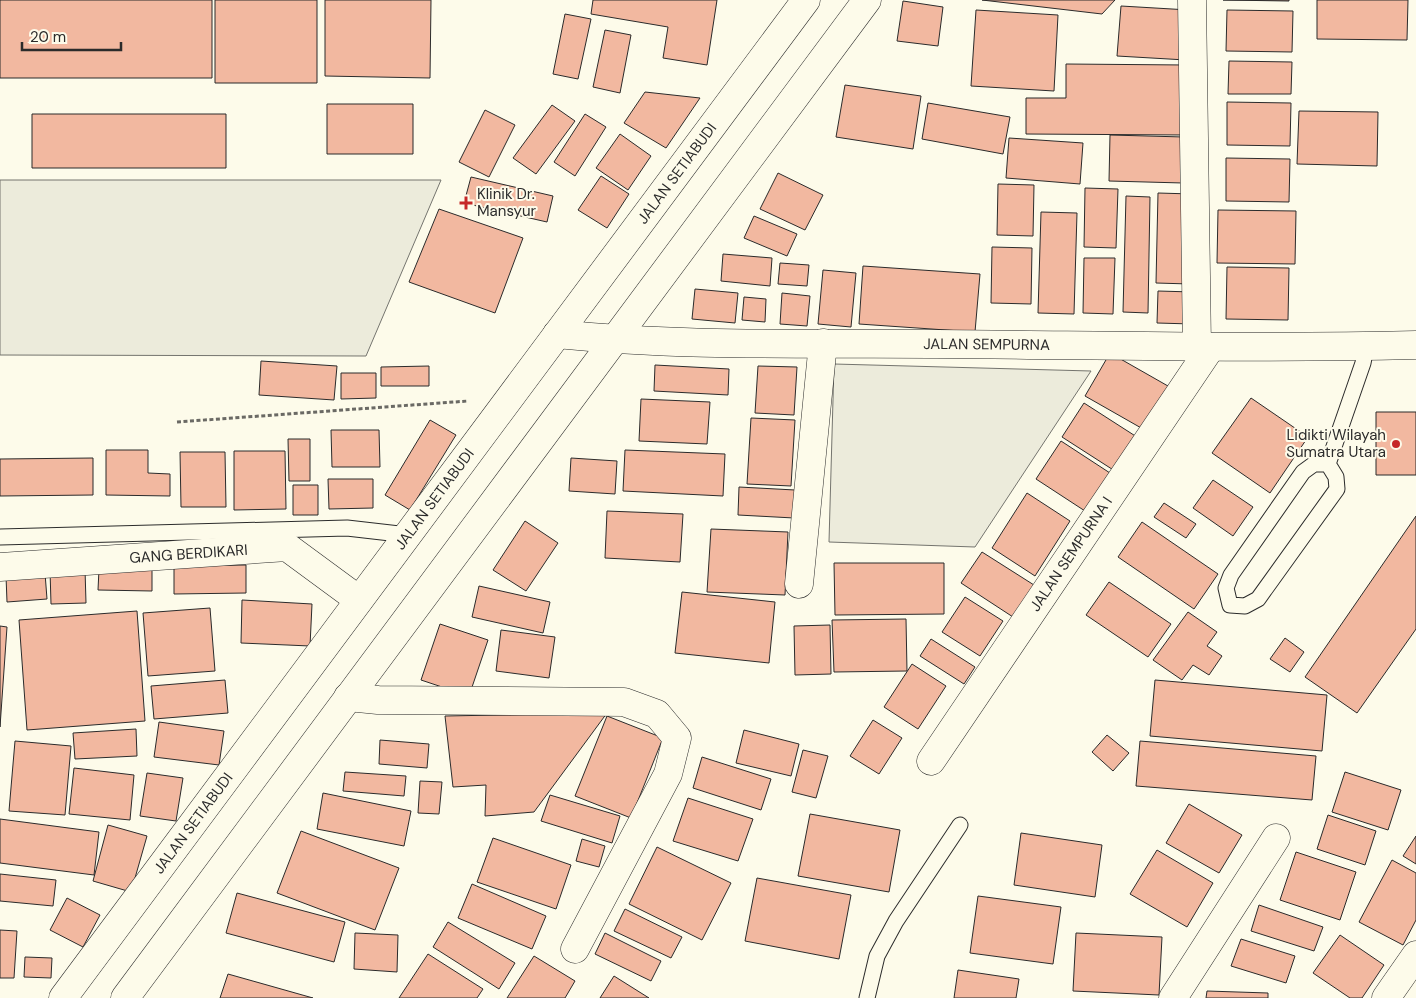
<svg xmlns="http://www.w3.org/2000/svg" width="1416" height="998" viewBox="0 0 1416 998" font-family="'DM Sans',sans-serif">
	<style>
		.green { fill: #ecebdb; stroke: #74746e }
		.building { fill: #f2b8a0; stroke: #2b2b2b }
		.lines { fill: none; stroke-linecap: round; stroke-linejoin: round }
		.lane-casing { stroke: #2b2b2b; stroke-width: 17 }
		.street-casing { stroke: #2b2b2b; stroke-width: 29 }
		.primary-casing { stroke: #2b2b2b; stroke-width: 29 }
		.path { stroke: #6a6964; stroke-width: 3; stroke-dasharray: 4 2.5; stroke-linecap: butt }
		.lane { stroke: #fdfbea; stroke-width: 15 }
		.street { stroke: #fdfbea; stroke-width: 28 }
		.primary { stroke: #fdfbea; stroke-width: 28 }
		.poi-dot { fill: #c62828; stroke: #fdfbea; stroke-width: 2 }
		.labels { text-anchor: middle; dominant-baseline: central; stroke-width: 4; stroke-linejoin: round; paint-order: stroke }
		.street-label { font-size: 15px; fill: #2b2b2b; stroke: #fdfbea }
		.poi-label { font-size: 15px; fill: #2b2b2b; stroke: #fdfbea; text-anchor: start }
	</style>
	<rect width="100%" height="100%" fill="#fdfbea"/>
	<path class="green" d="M0,180H441L366,356L0,355Z
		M834,364L1091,371L975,547L829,542Z"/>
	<path class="building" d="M0,0H212V78H0Z
		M215,0H317V83H215Z
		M325,0H431L430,78L325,76Z
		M593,0H717L707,65L663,58L668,27L591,14Z
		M982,0H1115L1102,14Z
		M1223,0H1289V1Z
		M1317,0H1408L1407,40L1317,39Z
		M903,1L943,7L938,46L897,41Z
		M1121,6L1189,10L1186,60L1117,56Z
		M976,10L1058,15L1054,91L971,86Z
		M1227,10L1293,11L1292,52L1226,51Z
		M565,14L591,19L578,79L553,74Z
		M605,30L631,35L620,93L593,87Z
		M1229,61L1292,62L1291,94H1228Z
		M1066,64L1186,65V135L1026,134V98H1066Z
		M845,85L921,96L913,149L836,137Z
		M645,92L700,98L666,148L624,123Z
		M1227,102L1291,103L1290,146L1227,145Z
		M928,103L1010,117L1003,154L922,139Z
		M327,104H413V154H327Z
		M552,105L575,121L536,174L513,158Z
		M485,110L515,125L489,177L459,162Z
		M1299,111L1378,112L1377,166L1297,164Z
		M32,114H226V168H32Z
		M585,114L606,127L575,176L554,162Z
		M620,134L651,156L628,190L596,168Z
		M1110,135L1184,137L1183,183L1109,181Z
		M1009,138L1083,143L1080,184L1006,178Z
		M1226,158L1290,159L1289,202L1226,201Z
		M778,173L823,195L805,230L760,209Z
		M601,176L629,194L607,228L578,210Z
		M471,177L553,196L547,222L464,203Z
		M998,184L1034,185L1033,236L997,235Z
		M1085,188L1118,189L1116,248L1084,247Z
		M1158,193L1192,194L1190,284L1156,283Z
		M1126,196L1150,197L1148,313L1123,312Z
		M439,209L523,238L495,313L409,282Z
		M1218,210L1296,211L1295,264L1217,263Z
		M1041,212L1077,213L1074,314L1038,313Z
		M754,216L797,234L787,256L744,238Z
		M992,247L1032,248L1031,304L991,303Z
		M723,254L772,258L770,286L721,281Z
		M1084,258H1115L1113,314L1083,313Z
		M780,263L809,265L807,286L778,284Z
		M863,266L980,274L975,332L859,324Z
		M1227,267L1289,268L1288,320L1226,319Z
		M823,270L856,273L851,327L818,324Z
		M695,289L738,293L735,323L692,319Z
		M1158,291L1193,292L1192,324L1157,323Z
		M782,293L810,296L807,326L780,324Z
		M744,297L766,299L765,322L742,320Z
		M1110,353L1175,390L1150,433L1085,396Z
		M261,361L337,366L334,400L259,395Z
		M655,365L729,369L728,395L654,391Z
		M429,366V386H381V367Z
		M758,366L797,367L794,415L755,413Z
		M341,373H376V398L341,399Z
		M1251,398L1308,437L1270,493L1212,453Z
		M641,399L710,402L707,444L639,441Z
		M1084,403L1140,439L1118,473L1062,437Z
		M1376,412H1416V475H1376Z
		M751,418L795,420L791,486L747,484Z
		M430,420L456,435L410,510L385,495Z
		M331,430H379L380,467H332Z
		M288,439H310V481H289Z
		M1061,441L1110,473L1085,511L1036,479Z
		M106,450H148V473L170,474V496L106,495Z
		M625,450L725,454L723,496L623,491Z
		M234,451H285L286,509L234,510Z
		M180,452H225L226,507H181Z
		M93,458V495L0,496V459Z
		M571,458L617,461L615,494L569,491Z
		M328,479H373V508L329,509Z
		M1213,480L1253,507L1233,536L1193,508Z
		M293,485H318V515H293Z
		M739,487L795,490L794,518L738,515Z
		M1027,493L1070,521L1035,576L992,548Z
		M1164,503L1196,524L1186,538L1154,517Z
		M607,511L683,514L680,562L605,558Z
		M1416,516V629L1357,713L1305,677Z
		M525,521L558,543L526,591L493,570Z
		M1142,522L1218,574L1194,609L1118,557Z
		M711,529L788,532L785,595L707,592Z
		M982,552L1034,585L1013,617L961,583Z
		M834,563H944V614L835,615Z
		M246,565V593L174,594V566Z
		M85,569L86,603L51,604L50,570Z
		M99,569L152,570V591L98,590Z
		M45,573L47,599L7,602L6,576Z
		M1109,582L1171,624L1148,657L1086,615Z
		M479,586L550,602L543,633L472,617Z
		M682,592L775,602L769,663L675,653Z
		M965,597L1003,621L980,656L942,632Z
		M242,600L312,604L310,646L241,643Z
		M210,608L215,671L148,676L143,613Z
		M137,611L145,721L27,730L19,620Z
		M1188,612L1217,632L1207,646L1222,656L1209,675L1193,665L1182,680L1153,660Z
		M906,619L907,671L834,672L832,620Z
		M440,624L488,640L469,696L421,680Z
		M830,625L831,674L795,675L794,626Z
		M0,626L7,627L0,727Z
		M501,630L555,637L549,678L496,671Z
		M1285,638L1304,652L1290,672L1270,659Z
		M931,639L975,667L964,684L920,656Z
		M912,664L946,686L918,729L884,707Z
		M225,680L228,713L154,719L151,686Z
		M1155,680L1327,695L1322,751L1150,736Z
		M607,713L534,812L485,816L486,785L453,787L445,716Z
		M607,716L663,738L631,818L575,796Z
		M873,720L902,738L879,774L850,756Z
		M159,722L224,731L219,765L154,757Z
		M136,729L137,756L75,759L73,733Z
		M744,730L799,744L791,776L736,763Z
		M1107,735L1129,753L1113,771L1092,752Z
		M380,740L429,744L427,768L379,764Z
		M15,741L71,746L65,815L9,811Z
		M1140,741L1316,756L1312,800L1136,786Z
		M803,750L828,756L816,798L792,792Z
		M702,757L771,779L761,810L693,788Z
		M74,768L134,775L130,820L69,814Z
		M345,772L406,776L404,796L343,791Z
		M1345,772L1401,790L1388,830L1332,812Z
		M147,773L183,778L176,821L140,816Z
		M420,781L442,782L439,814L418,813Z
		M323,793L411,811L404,846L317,829Z
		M550,795L620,816L612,843L541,821Z
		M688,798L753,819L738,861L673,841Z
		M1189,804L1242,835L1219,873L1166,843Z
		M810,814L900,830L889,892L798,876Z
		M1328,815L1376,831L1365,865L1317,849Z
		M0,819L99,832L94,875L0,863Z
		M108,825L147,836L131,892L93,881Z
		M301,831L399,868L375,930L277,893Z
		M1021,833L1102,845L1095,897L1014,885Z
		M1416,836V864L1403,856Z
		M493,838L571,865L556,909L477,882Z
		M582,839L605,846L599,867L576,861Z
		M657,847L731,883L702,940L629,904Z
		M1157,850L1213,883L1187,927L1130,894Z
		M1296,852L1356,872L1340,920L1280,900Z
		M1392,860L1416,873V920L1403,945L1359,922Z
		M0,874L56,880L53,906L0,901Z
		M757,878L851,895L839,959L745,941Z
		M472,884L546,916L532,949L458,918Z
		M237,893L345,922L334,962L226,933Z
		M978,896L1061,907L1053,964L970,953Z
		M67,898L100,915L83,947L50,930Z
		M1259,905L1323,927L1314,951L1251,931Z
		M625,909L682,937L671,958L614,931Z
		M448,922L515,963L499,989L433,947Z
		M0,930L17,931L14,978H0Z
		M355,933L398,935L397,972L354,969Z
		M605,933L661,961L651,981L595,954Z
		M1076,933L1162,937L1159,995L1073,991Z
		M1340,935L1384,965L1362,998H1350L1313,973Z
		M1241,939L1295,956L1286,983L1231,966Z
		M428,954L483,989L477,998H399Z
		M534,956L575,981L565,998H507Z
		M25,957L52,958L51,978L24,977Z
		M958,970L1019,979L1016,998H954Z
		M228,974L313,998H220Z
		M614,976L649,998H600Z
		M1207,991L1268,993V998H1206Z"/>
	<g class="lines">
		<g class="lane-casing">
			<path id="lane" d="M1314,464H1328L1336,477L1337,489L1258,599L1245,606L1230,605L1226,588L1231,575L1303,472Z
				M1328,464L1363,363L1366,347
				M0,537L347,528L408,535
				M867,998L877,956L896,921L960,825"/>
		</g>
		<g class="street-casing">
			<g id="street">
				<path d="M1192,0L1197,346"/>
				<path id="s1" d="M557,334C682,347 811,343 937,344C1096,345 1256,349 1416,345"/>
				<path id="s2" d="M0,567L287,547L359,600"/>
				<path d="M799,584L823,343"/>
				<path d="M348,697L378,700L624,702L657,714L677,738L668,774L575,949"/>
				<path id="s3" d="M931,761L1211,347"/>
				<path d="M1173,998L1276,838"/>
				<path d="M1386,998L1416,955"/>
			</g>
		</g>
		<g class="primary-casing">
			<g id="primary">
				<path id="s4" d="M63,998L806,0"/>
				<path d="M125,998L867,0"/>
			</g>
		</g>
		<path class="path" d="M177,422L468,401"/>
		<use href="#lane" class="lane"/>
		<use href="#street" class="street"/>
		<use href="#primary" class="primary"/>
	</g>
	<g class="poi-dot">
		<path d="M463.5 195.5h5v5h5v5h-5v5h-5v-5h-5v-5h5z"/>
		<circle cx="1396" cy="444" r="5"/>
	</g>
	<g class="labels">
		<g class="street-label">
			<text stroke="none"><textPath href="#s4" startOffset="1028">JALAN SETIABUDI</textPath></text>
			<text stroke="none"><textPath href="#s1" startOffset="430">JALAN SEMPURNA</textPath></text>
			<text stroke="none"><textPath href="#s4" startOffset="622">JALAN SETIABUDI</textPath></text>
			<text stroke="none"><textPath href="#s2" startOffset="189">GANG BERDIKARI</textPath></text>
			<text stroke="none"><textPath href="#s3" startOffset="250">JALAN SEMPURNA I</textPath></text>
			<text stroke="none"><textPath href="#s4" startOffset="218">JALAN SETIABUDI</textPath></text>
		</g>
		<g class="poi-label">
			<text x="477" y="194">Klinik Dr.<tspan x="477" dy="17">Mansyur</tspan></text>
			<text x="1386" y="435" text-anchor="end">Lidikti Wilayah<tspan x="1386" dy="17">Sumatra Utara</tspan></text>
		</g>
	</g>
	<path d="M22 42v8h99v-8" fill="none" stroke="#2b2b2b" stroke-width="2.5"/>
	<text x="30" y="42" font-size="15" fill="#2b2b2b" stroke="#fdfbea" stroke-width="4" paint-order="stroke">20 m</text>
</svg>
